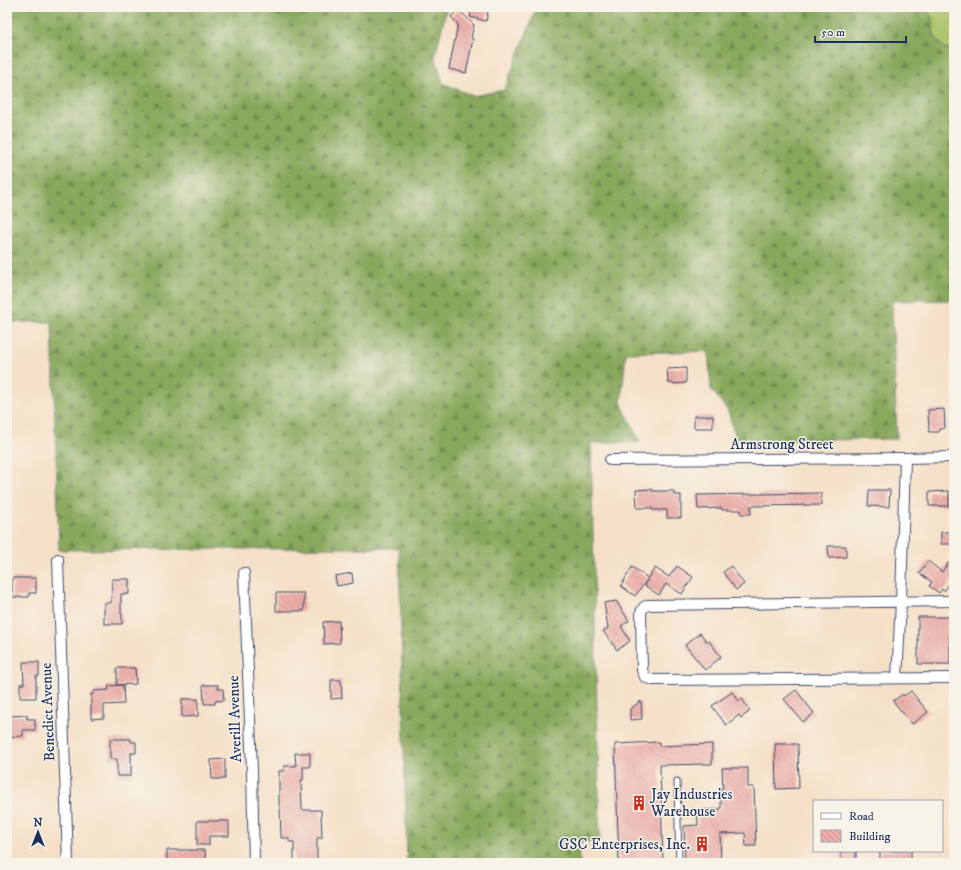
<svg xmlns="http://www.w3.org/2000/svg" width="961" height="870" viewBox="0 0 961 870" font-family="'IM FELL DW Pica',serif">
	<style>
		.green { fill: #abc267; stroke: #637862 }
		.forest { fill: url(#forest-firs); stroke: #526c5d }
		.building { fill: url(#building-back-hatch) }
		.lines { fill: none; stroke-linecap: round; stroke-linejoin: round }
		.lane-casing { stroke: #3c4a6e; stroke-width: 7 }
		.street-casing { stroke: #3c4a6e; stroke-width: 12 }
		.lane { stroke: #fff; stroke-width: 5 }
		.street { stroke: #fff; stroke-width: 10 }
		.labels { text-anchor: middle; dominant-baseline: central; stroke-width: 3; stroke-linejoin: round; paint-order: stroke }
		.street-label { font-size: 15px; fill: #1b2f5e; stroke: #f7f3e8 }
		.poi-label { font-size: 15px; fill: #1b2f5e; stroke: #f7f3e8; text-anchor: start }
	</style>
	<defs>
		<pattern id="forest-firs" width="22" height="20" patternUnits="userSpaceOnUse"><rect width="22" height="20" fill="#88a85c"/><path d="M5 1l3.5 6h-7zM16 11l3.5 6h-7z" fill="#6e894f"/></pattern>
		<pattern id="building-back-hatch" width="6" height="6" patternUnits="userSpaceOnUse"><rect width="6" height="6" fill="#eeafa9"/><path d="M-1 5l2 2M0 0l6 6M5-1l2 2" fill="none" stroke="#c08f8d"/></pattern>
	</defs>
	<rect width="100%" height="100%" fill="#f7f3e8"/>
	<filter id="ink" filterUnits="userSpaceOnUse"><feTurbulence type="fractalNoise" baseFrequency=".025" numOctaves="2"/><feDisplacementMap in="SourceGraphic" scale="8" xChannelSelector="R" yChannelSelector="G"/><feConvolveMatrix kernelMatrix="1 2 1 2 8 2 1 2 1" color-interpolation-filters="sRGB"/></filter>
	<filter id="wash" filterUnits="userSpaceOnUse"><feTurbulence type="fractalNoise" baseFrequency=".012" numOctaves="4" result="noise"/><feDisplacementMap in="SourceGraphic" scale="16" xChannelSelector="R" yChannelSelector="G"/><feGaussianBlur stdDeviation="0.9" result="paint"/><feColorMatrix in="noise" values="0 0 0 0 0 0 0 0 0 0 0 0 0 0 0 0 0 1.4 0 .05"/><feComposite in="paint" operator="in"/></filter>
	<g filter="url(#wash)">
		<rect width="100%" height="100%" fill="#f5e0c7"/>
		<path class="green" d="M924,7H954V50L945,49L934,36L932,18Z"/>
		<path class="forest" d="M7,7H447L435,56L443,83L473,96L504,90L537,7H924L932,18L934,36L945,49L954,50V300L892,301L897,439L737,441L728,411L711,389L708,351L626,353L621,403L640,442L591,443L600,841L579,842L580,863H407L399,548L59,550L52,322H7Z"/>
		<g id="blocks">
			<path class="building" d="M472,7H489L486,21L470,17Z
				M458,9L474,25L471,38L473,39L466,73L449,69L458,24L451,17Z
				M686,368V383L672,384V383H668L667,369Z
				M944,409L945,428L939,429V432H929L928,410Z
				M694,416H713V428H694Z
				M652,489V491H674V495H681V518H667V510H652V508H637L636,490Z
				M869,490H890L889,507L868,506Z
				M949,491V506H929V492Z
				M821,493V505L751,506V514H741V510H722V508L698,509L697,495Z
				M941,532H954V544H941Z
				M828,546H846V557L829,558Z
				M928,561L942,572L948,563L954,567V578L944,591L942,589L939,593L929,586L932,582L919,573Z
				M677,566L693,577L682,594L666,584L659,595L644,585L648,579L635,596L621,586L632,567L648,578L655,568L669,577Z
				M731,566L744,584L736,590L723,572Z
				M352,573L353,583L337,586L335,576Z
				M12,578H36V593H29V597H12Z
				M112,579H129V594H121V614H122V624H104V603H111Z
				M276,593H304V611H276Z
				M616,601L629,621L621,626L630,641L617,650L603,631L608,628L604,603Z
				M918,617H954V632L950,633V664H918Z
				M339,621L340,643L324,644L323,622Z
				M700,633L707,642L709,641L721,657L705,670L685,645Z
				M23,662H39V676H36V698H20V684H24Z
				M117,668H135L136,684L117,685Z
				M331,680H341L342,698L331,699Z
				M123,685L124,704L104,705V718L91,719V694H94V691L109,690L108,686Z
				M203,685H218V689H223L224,700L215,701V704H204Z
				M796,690L814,713L803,722L784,699Z
				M911,691L928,712L912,724L893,701L903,694L904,696Z
				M732,692L739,701L742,699L750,711L741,718L739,715L726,725L712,706Z
				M182,699H198V716L182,717Z
				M641,701L642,719L630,720V709Z
				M27,715V719H35V730H23V736L7,737V720H10V716Z
				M110,739H131V742H136V753H131V776H117V759H110Z
				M659,742V746L712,744V764L660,765L663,863H619L615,744Z
				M775,744H798L799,788L776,789Z
				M295,753H310V767H303V780H301L302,810H321L322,838H317V863H294V842H289V838H281L280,805H279V771H284V766H296Z
				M225,759V779H212L211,760Z
				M722,768H748V787H754L756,846H746L745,833L720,834L721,863H685L684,826L698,825L697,810L721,809V788H723Z
				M197,821H229V836H209V845H197Z
				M167,850H205L206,863L167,862Z
				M841,851H856V862L841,863Z
				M880,851H911V863H880Z"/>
		</g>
	</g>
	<g filter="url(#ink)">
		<use href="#blocks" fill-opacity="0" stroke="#3c4a6e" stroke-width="1"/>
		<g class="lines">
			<g class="lane-casing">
				<path id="lane" d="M677,781L679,863"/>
			</g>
			<g class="street-casing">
				<path id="street" d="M610,460L905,458L954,457
					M58,559L68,863
					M244,573L252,770L254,863
					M954,601L648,605L644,607L641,612L642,670L645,677L653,680L954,678
					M897,678L901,602L905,458"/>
			</g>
			<use href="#lane" class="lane"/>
			<use href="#street" class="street"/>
		</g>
	</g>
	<defs>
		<g id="building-bare" transform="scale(1.2)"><path d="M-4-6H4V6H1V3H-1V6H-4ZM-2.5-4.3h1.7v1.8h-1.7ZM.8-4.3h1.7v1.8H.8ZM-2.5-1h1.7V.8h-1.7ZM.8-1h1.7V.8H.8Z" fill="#c8321e" stroke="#f7f3e8" stroke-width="2.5" paint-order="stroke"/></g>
	</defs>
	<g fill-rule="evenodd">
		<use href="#building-bare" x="639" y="803"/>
		<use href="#building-bare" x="702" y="844"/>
	</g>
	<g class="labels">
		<g class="street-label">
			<text x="782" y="444">Armstrong Street</text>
			<text transform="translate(48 712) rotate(-92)">Benedict Avenue</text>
			<text transform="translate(235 719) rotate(-92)">Averill Avenue</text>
		</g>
		<g class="poi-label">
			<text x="651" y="794">Jay Industries<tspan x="651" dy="17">Warehouse</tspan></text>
			<text x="690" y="844" text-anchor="end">GSC Enterprises, Inc.</text>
		</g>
	</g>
	<rect width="961" height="870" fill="none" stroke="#f7f3e8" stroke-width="24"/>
	<rect x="813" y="800" width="130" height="52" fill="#f7f3e8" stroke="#9fa5b1"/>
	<rect x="821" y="813" width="20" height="6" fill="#ffffff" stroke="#9fa5b1"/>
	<text x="849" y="820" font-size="12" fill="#1b2f5e">Road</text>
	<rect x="821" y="830" width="20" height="12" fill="url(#building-back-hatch)" stroke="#9fa5b1"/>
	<text x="849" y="840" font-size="12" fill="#1b2f5e">Building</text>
	<g transform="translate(38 832)" stroke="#f7f3e8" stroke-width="3" paint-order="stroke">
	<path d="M0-3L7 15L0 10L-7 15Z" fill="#1b2f5e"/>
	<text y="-6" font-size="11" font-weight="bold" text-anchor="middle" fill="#1b2f5e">N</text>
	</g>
	<path d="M815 36v6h91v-6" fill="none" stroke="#1b2f5e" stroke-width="2"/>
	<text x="821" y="36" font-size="12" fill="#1b2f5e" stroke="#f7f3e8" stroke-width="3" paint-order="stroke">50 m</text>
</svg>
